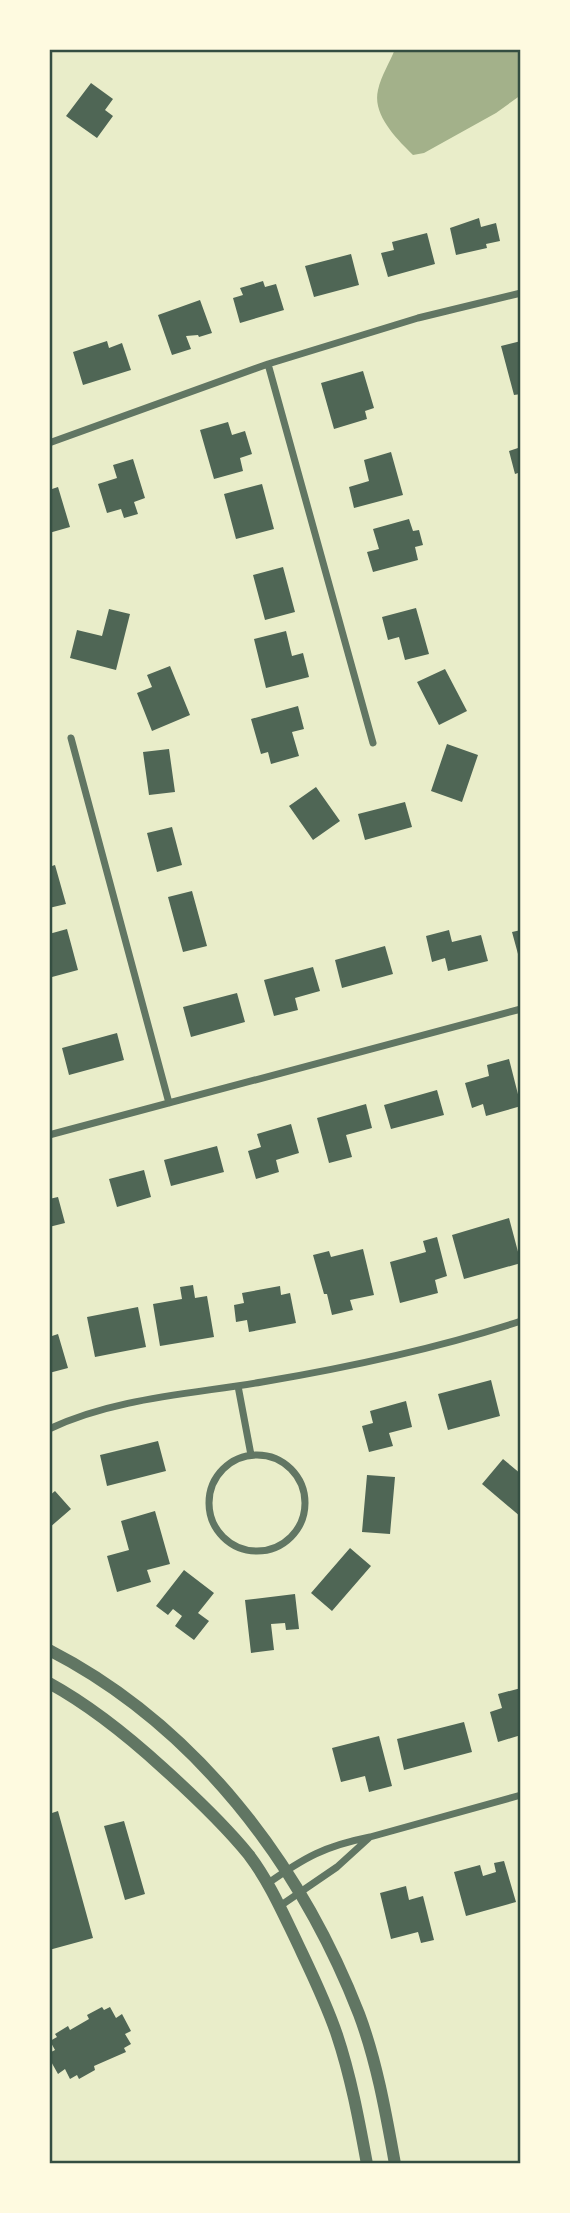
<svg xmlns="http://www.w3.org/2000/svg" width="570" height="2213" viewBox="0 0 570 2213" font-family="Montserrat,sans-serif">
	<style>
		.water { fill: #a3b18a }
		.building { fill: #4f6655 }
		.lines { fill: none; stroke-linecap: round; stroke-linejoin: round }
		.minor { stroke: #617663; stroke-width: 7 }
		.tertiary { stroke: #617663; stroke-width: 12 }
		.neatline { fill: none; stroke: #344e41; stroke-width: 2.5 }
	</style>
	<rect width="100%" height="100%" fill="#e9edc9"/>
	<path class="water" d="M395,49H521V95L496,113L424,153L413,155C397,139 372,115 378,90C381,76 390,62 395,49Z"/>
	<path class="building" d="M91,83L113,99L105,110L113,116L97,138L66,116Z
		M479,218L481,227L496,223L500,241L486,244L487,248L456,255L450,228Z
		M427,233L435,264L388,277L381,253L394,250L392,242Z
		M351,254L359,285L314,297L305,266Z
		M263,281L265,287L276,284L284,310L240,323L233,298L243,295L240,288Z
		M200,300L212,333L199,337L198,335L186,336L191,349L172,355L158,315Z
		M107,341L109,348L122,343L131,370L83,385L73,352Z
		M521,341V394L514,395L501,346Z
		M363,371L374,408L365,411L367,419L334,429L321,383Z
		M228,422L232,435L245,431L252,454L240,458L243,471L214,479L200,430Z
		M521,447V472L515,474L509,451Z
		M391,452L403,495L354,508L349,487L369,481L364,460Z
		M133,459L145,498L134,502L138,514L124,518L121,509L107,513L98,484L117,478L113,465Z
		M262,484L274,529L236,539L224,494Z
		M58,487L70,527L49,533V490Z
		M409,519L413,531L419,530L423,545L415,547L418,560L373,572L367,552L379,549L373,529Z
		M283,567L295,612L265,620L253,575Z
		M416,608L429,654L405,660L399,637L388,640L382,617Z
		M109,609L130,614L116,670L70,658L77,630L102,636Z
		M286,631L292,656L303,653L309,677L266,688L254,639Z
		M170,666L190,715L152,731L137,693L152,687L147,675Z
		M445,669L467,711L439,725L417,682Z
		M298,706L304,729L292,732L299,756L271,764L268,752L261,754L251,719Z
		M447,744L478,755L462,802L431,791Z
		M169,749L175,792L149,795L143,752Z
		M316,787L340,821L313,840L289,806Z
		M405,802L412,827L365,840L358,814Z
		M172,827L182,865L157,872L147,833Z
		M55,865L66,904L49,908V867Z
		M192,891L207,946L183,952L168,897Z
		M67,929L78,970L52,977L49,968V934Z
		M449,930L452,942L481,935L488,961L448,971L445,958L432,962L426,936Z
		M521,930V953L518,954L512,932Z
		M385,946L393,974L342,988L335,960Z
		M313,967L320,991L295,998L298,1010L274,1016L264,980Z
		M237,993L245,1022L191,1037L183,1007Z
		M117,1033L124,1060L69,1075L62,1048Z
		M509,1059L521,1106L486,1116L483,1104L472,1108L465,1083L489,1076L487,1065Z
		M437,1090L444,1115L391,1129L384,1105Z
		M366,1104L372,1128L346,1135L352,1157L329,1163L317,1118Z
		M291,1124L299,1153L276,1160L279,1172L256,1179L248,1151L261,1147L257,1134Z
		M217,1146L224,1172L171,1186L164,1160Z
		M144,1170L151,1197L117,1207L109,1179Z
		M58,1197L65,1223L49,1227V1199Z
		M509,1218L521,1263L464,1279L452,1235Z
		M437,1237L447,1276L435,1280L438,1293L400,1303L390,1262L426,1252L423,1241Z
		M363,1249L374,1295L350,1300L353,1310L332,1315L327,1294H324L313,1255L329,1251L331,1257Z
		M193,1285L195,1298L207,1296L214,1337L160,1346L153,1304L182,1299L180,1287Z
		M280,1286L281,1295L290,1293L296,1323L249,1332L247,1320L236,1322L234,1305L244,1303L242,1293Z
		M138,1307L146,1347L95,1357L87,1317Z
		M58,1334L68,1368L49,1373V1337Z
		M491,1380L500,1416L448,1430L438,1394Z
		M406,1401L412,1427L389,1433L393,1446L369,1452L362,1426L373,1423L370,1411Z
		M158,1441L166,1471L107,1486L100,1455Z
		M503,1459L521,1474V1517L482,1484Z
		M367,1475L395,1477L390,1534L362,1532Z
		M55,1491L71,1509L49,1528V1496Z
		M155,1511L170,1564L147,1570L151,1582L117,1592L107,1556L129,1550L121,1521Z
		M350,1548L371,1566L332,1611L311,1593Z
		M184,1570L214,1593L198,1613L209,1621L194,1640L175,1626L182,1616L173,1609L168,1615L156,1606Z
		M295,1594L299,1629L286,1630L285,1623L271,1624L274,1650L251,1653L245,1600Z
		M521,1688V1735L498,1742L490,1712L502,1708L498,1694Z
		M464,1722L472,1752L404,1770L397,1739Z
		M379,1736L392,1786L369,1792L365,1776L341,1782L332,1748Z
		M58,1811L93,1938L49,1950V1814Z
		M124,1821L145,1894L125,1900L104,1826Z
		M504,1861L516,1902L466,1916L454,1872L480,1865L483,1876L496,1872L494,1863Z
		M406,1886L409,1900L423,1896L434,1940L421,1943L418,1932L391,1939L380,1893Z
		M102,2007L104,2010L110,2007L116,2018L122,2014L131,2031L125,2034L131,2044L124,2048L126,2052L94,2066L95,2070L79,2079L77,2075L70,2079L65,2069L58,2074L49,2058V2053L55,2050L50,2041L57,2037L55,2034L68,2026L70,2030L89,2019L87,2015Z"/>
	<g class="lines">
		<path class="minor" d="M268,364L373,743
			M49,443L268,364L418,318L521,293
			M71,738L169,1103
			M49,1135L521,1009
			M238,1386L251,1455
			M49,1429C114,1398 191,1394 262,1382C350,1367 436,1349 521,1321
			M209 1503a48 48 0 1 1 96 0a48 48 0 1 1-96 0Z
			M370,1837L521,1795
			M267,1884C305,1857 325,1846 370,1837L337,1867L280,1906"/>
		<path class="tertiary" d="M49,1650C195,1725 300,1863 359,2014C377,2062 386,2114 395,2164
			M49,1683C91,1706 128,1736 163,1768C193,1795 223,1823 249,1855C268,1880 281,1909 295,1938C310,1970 326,2002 337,2035C351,2077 359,2121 367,2164"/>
	</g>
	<rect width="570" height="2213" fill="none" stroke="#fefae0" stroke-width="102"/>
	<rect x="51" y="51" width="468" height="2111" class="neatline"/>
</svg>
